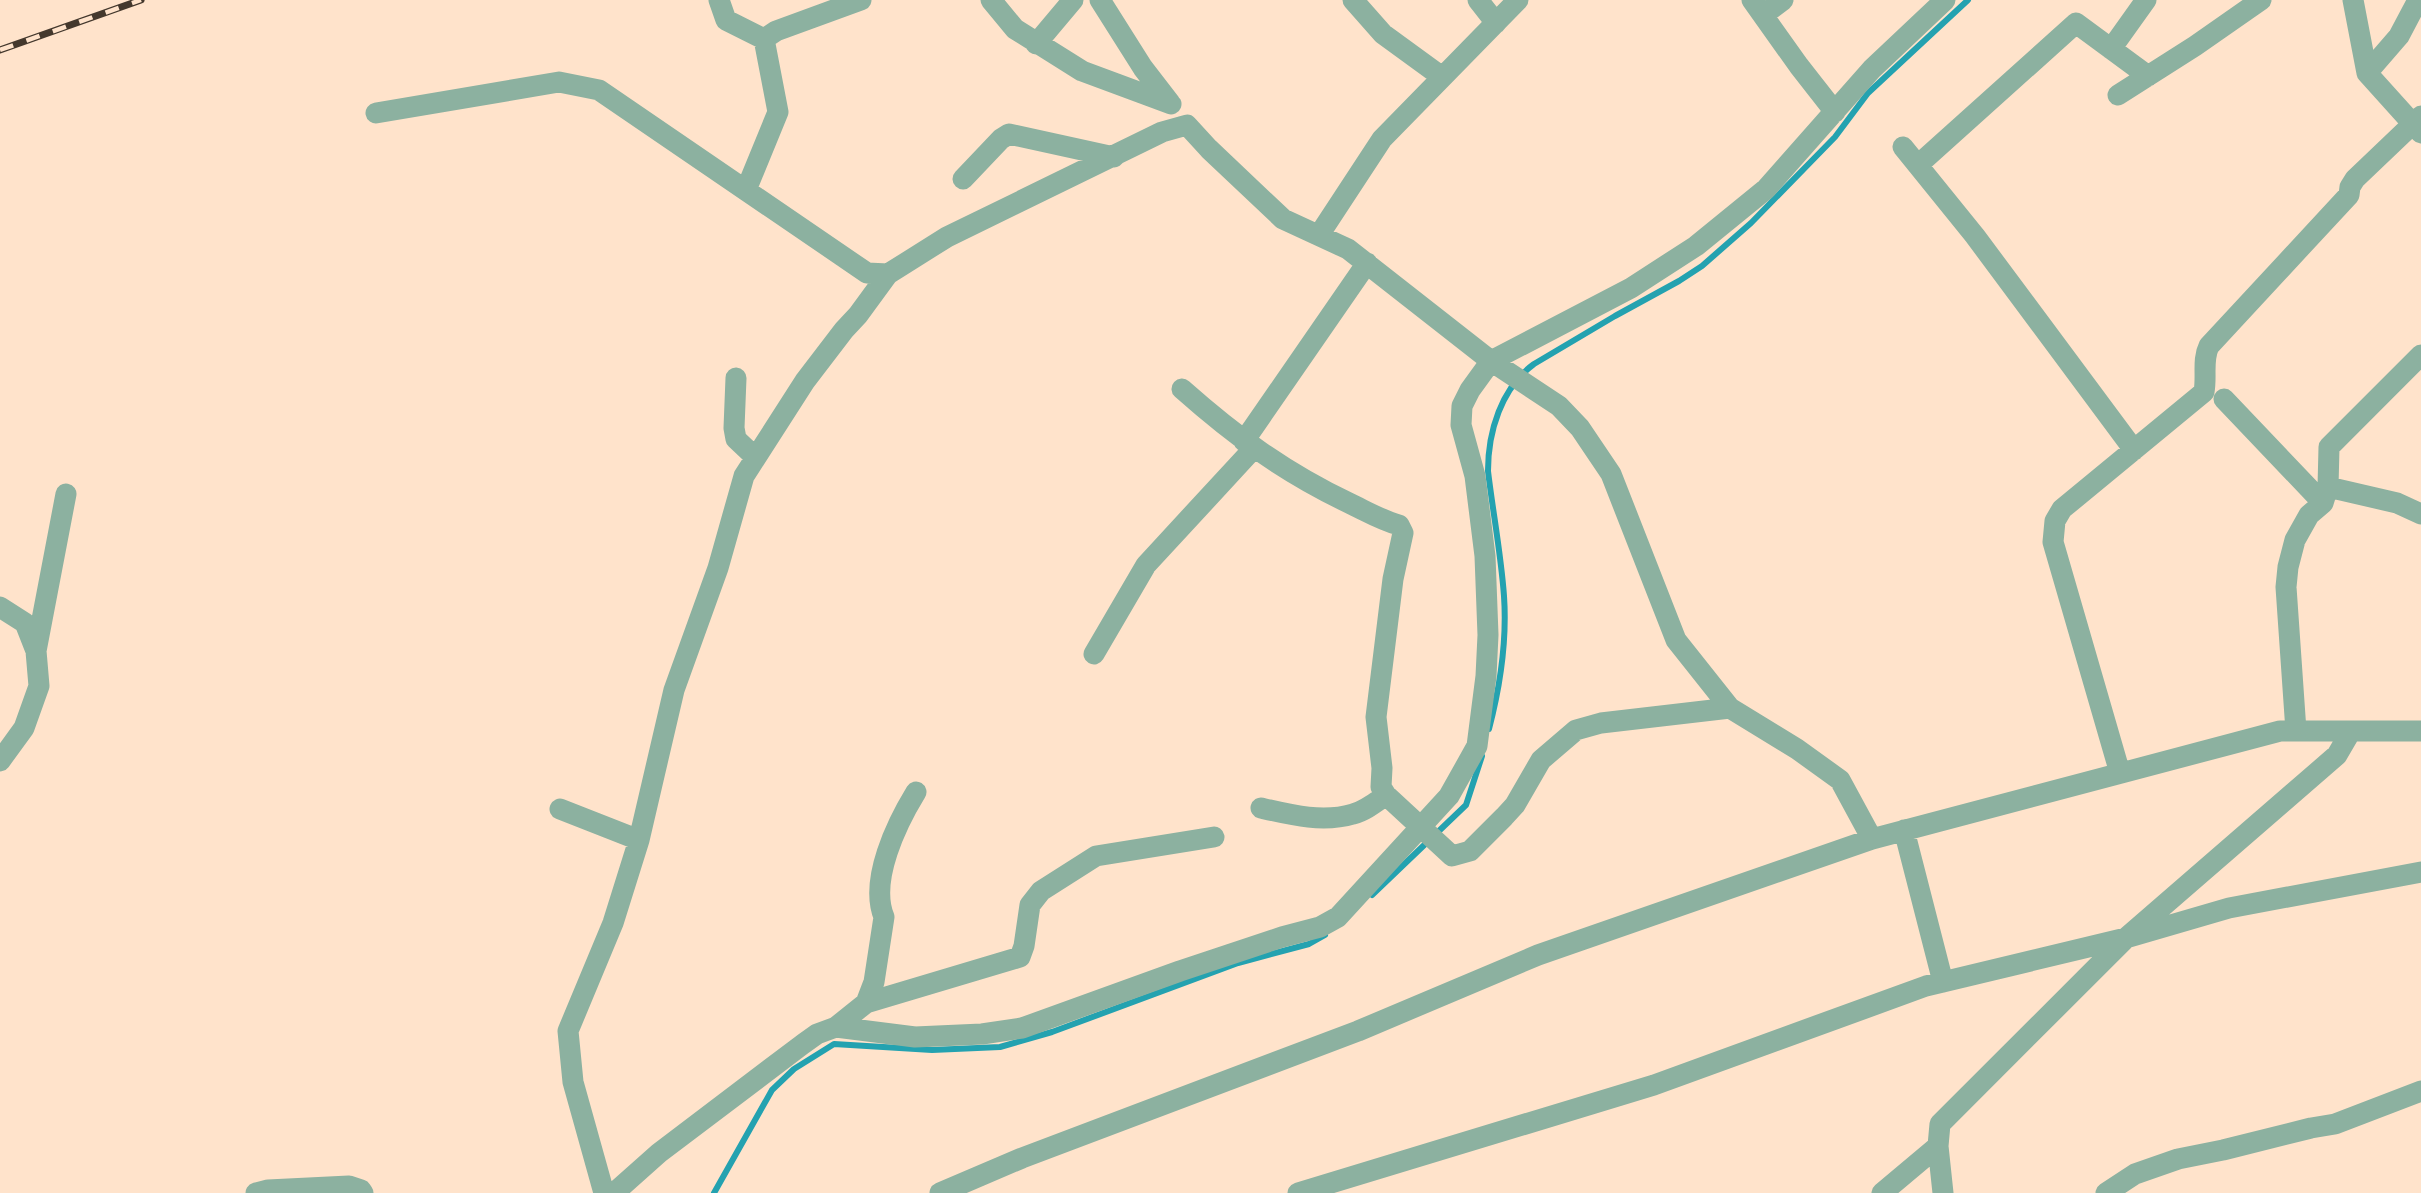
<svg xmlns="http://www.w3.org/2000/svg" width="2421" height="1193" viewBox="0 0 2421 1193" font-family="Raleway,sans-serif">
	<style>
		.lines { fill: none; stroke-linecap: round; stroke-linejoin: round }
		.stream { stroke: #24a2b0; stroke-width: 6 }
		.minor { stroke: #8cb1a0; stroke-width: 21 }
		.rail-casing { stroke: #44382d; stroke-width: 7 }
		.rail { stroke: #ffe3cb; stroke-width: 4.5; stroke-dasharray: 14; stroke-linecap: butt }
	</style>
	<rect width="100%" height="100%" fill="#ffe3cb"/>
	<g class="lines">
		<path class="stream" d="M1489,729C1500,687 1507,640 1504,596C1501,554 1493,513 1488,471C1488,432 1501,388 1534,364L1615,316L1679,281L1702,266L1751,223L1835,137L1868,93L1968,0
			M1372,895L1466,805L1482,756
			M714,1193L772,1090L794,1069L834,1044L932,1050L1000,1047L1052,1032L1238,963L1309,944L1325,935"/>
		<path class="minor" d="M719,0L726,20L764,39
			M991,0L1015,29L1082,71L1171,104
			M1100,0L1143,68L1170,103
			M1353,0L1383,34L1442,77
			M1478,0L1496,23
			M1752,0L1799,66L1835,112
			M2353,0L2367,73L2421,133
			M1763,15L1783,0
			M1036,44L1073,0
			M2111,49L2146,0
			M2367,73L2399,36L2418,0
			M2118,95L2195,46L2261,0
			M376,113L559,82L599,90L867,273L888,274L947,237L1162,132L1187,125L1209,149L1283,219L1348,249L1491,361L1559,406L1580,428L1611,474L1676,640L1730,708L1797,749L1840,780L1872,839
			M1903,147L1975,236L2134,450
			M1918,165L2076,23L2148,76
			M963,179L1001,139L1009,134L1114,157
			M746,190L778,112L764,39L776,31L861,0
			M1319,235L1382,139L1518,0
			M736,378L734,428L736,439L755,457
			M1182,389C1235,436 1284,472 1349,503C1366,511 1381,520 1399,525L1403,533L1393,579L1376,717L1382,768L1381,787L1386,795L1452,856L1470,851L1504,817L1515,805L1541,760L1576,730L1601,723L1730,708
			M2224,399L2323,503
			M1244,441L1367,263
			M2328,487L2397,503L2421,514
			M0,607L25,623L36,651L39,686L24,728L0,761
			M36,651L66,494
			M1094,654L1146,565L1254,448
			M2296,731L2286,587L2288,567L2295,540L2309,515L2323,503L2328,487L2329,447L2421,355
			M2120,773L2053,542L2055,521L2062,509L2204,392C2207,376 2202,360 2209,346L2349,195L2350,187L2355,179L2421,116
			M1261,808C1291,815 1323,823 1353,814C1365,811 1376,802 1386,795
			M560,809L639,840
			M1904,830L1943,982
			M866,1003L1020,957L1024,946L1030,905L1041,891L1096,856L1214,837
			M836,1027L866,1003L874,982L884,917C869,880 897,823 916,792
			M256,1193L268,1190L349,1186L361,1190L363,1193
			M604,1193L573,1082L568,1031L613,923L639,840L674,690L718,568L744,476L805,381L844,330L858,315L888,274
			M614,1193L659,1153L803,1044L817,1034L836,1027L915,1037L982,1034L1022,1028L1180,971L1282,937L1320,927L1338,917L1449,796L1477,746L1486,676L1488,635L1485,556L1475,476L1461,425L1462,406L1470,390L1491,361L1631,288L1696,246L1766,189L1872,69L1945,0
			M940,1193L1022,1158L1358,1031L1538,955L1872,839L2280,731H2421
			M1298,1193L1654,1085L1926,986L2126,938L2337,755L2351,731
			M1882,1193L1938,1146
			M1943,1193L1938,1146L1940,1124L2126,938L2229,908L2421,872
			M2106,1193L2135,1174L2178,1159L2223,1150L2311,1128L2335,1124L2421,1091"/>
		<g class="rail-casing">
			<path id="rail" d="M0,50L141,0"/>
		</g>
		<use href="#rail" class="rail"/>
	</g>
</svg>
